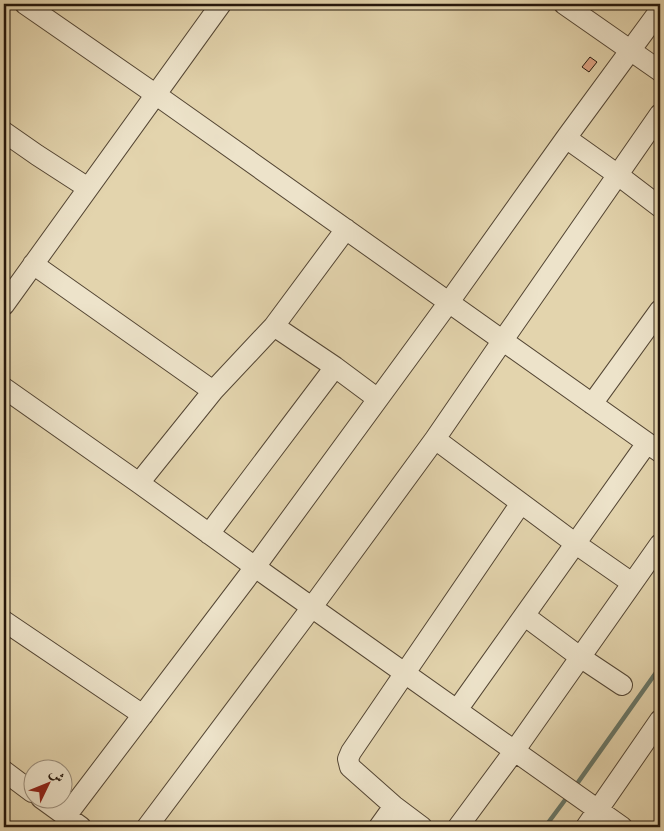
<svg xmlns="http://www.w3.org/2000/svg" width="664" height="831" viewBox="0 0 664 831" font-family="'Old Standard TT',Amiri,serif">
	<style>
		.lines { fill: none; stroke-linecap: round; stroke-linejoin: round }
		.stream { stroke: #687768; stroke-width: 4.5 }
		.building { fill: #e0a585; stroke: #24160b }
		.minor-casing { stroke: #544634; stroke-width: 22 }
		.minor { stroke: #ede3ca; stroke-width: 20 }
	</style>
	<rect width="100%" height="100%" fill="#e3d4ad"/>
	<filter id="stains"><feTurbulence type="fractalNoise" baseFrequency=".004" numOctaves="4"/><feColorMatrix values="0 0 0 0 .2 0 0 0 0 .09 0 0 0 0 .02 0 0 0 .5 -.17"/></filter>
	<radialGradient id="worn" r=".72"><stop offset=".6" stop-color="#630" stop-opacity="0"/><stop offset="1" stop-color="#630" stop-opacity=".3"/></radialGradient>
	<g class="lines">
		<path class="stream" d="M574,788L660,667
			M545,827L568,796"/>
	</g>
	<path class="building" d="M590,57L597,62L589,72L582,67Z"/>
	<g class="lines">
		<g class="minor-casing">
			<path id="minor" d="M25,4L155,94L660,452
				M564,4L660,71
				M4,132L37,155L88,188
				M566,138L618,175L660,207
				M33,264L213,391
				M4,305L221,4
				M274,326L335,367L378,399
				M4,388L139,483L269,577L622,827
				M592,404L660,310
				M435,439L576,544L632,583
				M139,483L213,391L274,326L346,229
				M209,534L335,367
				M525,616L580,657L622,685
				M4,621L143,715
				M457,710L647,443
				M4,771L32,792
				M41,798L81,827
				M66,816L255,567L449,302L566,138L660,10
				M147,827L312,607L435,439L503,340L660,114
				M379,827L394,806
				M422,827L394,806L350,767L348,759L351,752L521,503
				M458,827L515,750L660,544
				M586,827L660,720"/>
		</g>
		<use href="#minor" class="minor"/>
	</g>
	<rect width="664" height="831" fill="none" stroke="#e3d4ad" stroke-width="20"/>
	<rect x="5" y="5" width="654" height="821" fill="none" stroke="#24160b" stroke-width="2.5"/>
	<rect x="10" y="10" width="644" height="811" fill="none" stroke="#24160b"/>
	<g transform="translate(48 784) rotate(47)"><circle r="24" fill="#ede3ca" stroke="#9d917e"/>
	<path d="M0-4L9 19L0 12L-9 19Z" fill="#8f2418"/>
	<text y="-8" font-size="14" font-weight="bold" text-anchor="middle" fill="#24160b">ش</text>
	</g>
	<rect width="100%" height="100%" filter="url(#stains)"/>
	<rect width="100%" height="100%" fill="url(#worn)"/>
</svg>
